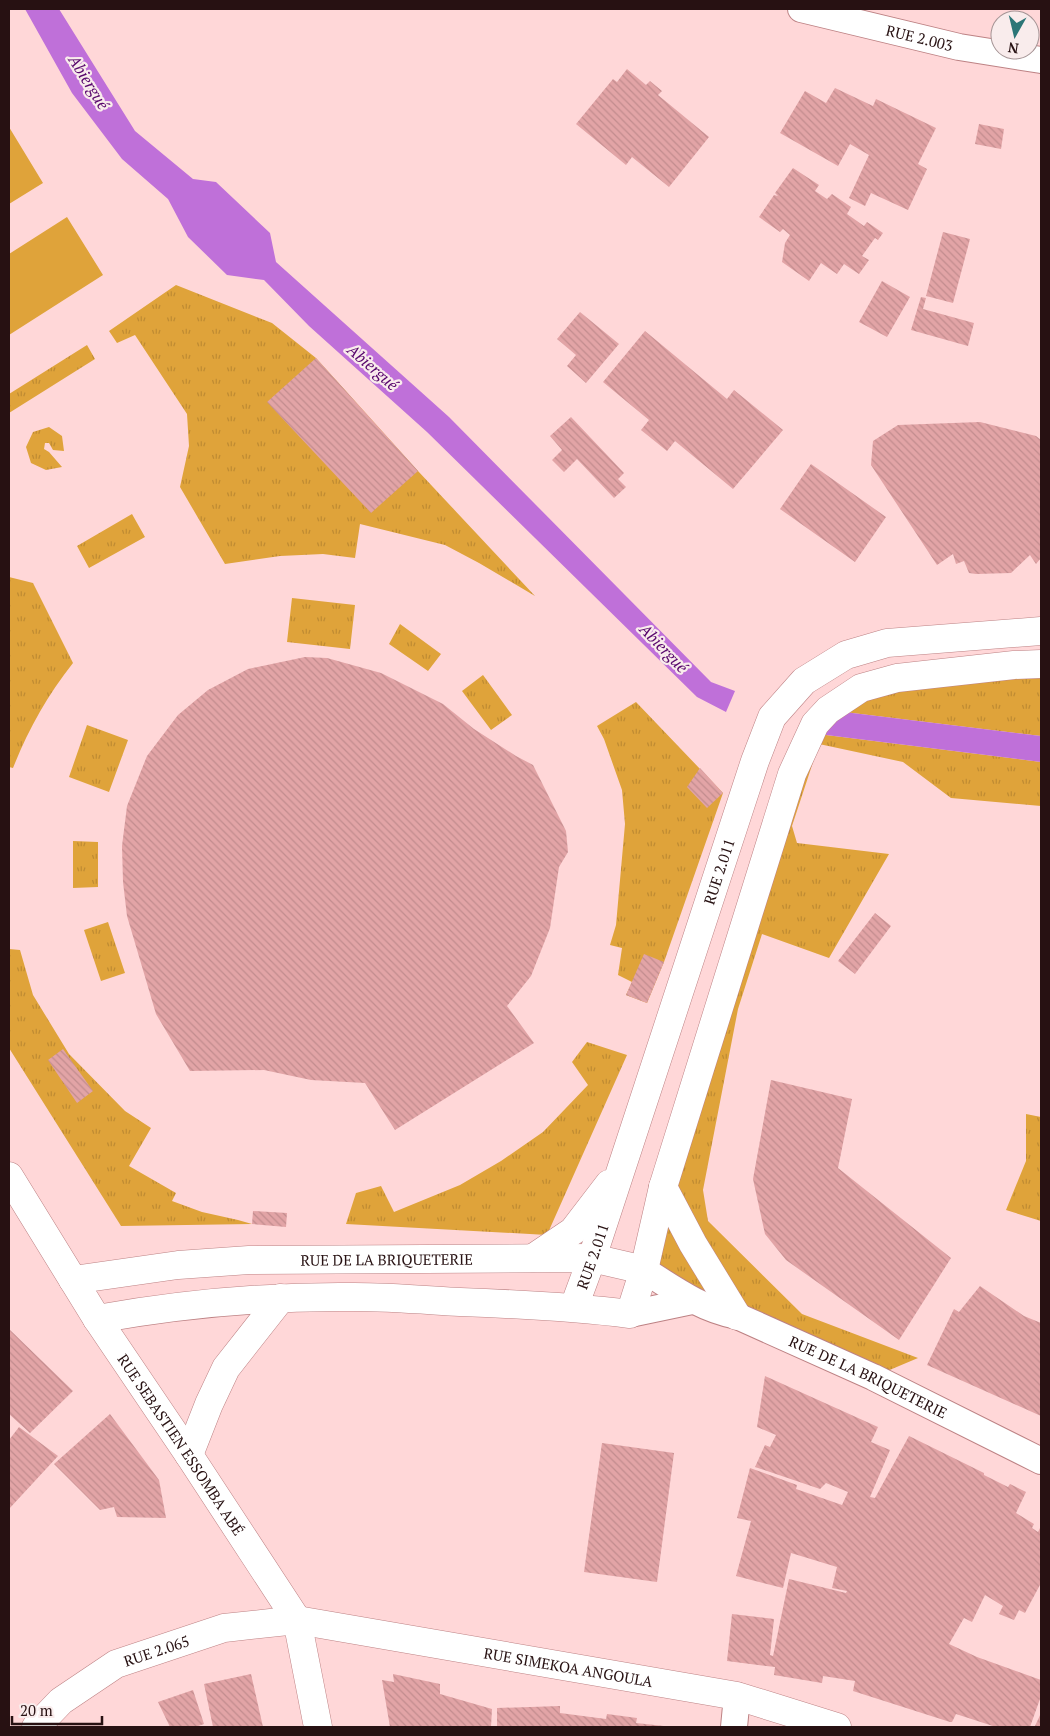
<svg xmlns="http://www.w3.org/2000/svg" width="1050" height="1736" viewBox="0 0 1050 1736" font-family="'PT Serif',serif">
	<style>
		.grass { fill: url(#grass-tufts) }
		.pitch { fill: #dfa33a }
		.water { fill: #bf70d9 }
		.building { fill: url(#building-back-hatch) }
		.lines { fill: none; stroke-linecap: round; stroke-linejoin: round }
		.minor-casing { stroke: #bd8284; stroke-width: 28 }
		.tertiary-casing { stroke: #bd8284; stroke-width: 29 }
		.secondary-casing { stroke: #bd8284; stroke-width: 29 }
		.minor { stroke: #fff; stroke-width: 26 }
		.tertiary { stroke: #fff; stroke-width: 28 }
		.secondary { stroke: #fff; stroke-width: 28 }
		.labels { text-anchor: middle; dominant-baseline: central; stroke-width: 4.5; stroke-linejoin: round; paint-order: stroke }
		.street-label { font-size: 15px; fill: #271112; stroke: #f9ecec }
		.water-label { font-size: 16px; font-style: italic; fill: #58076d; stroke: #f9ecec }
	</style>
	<defs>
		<pattern id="grass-tufts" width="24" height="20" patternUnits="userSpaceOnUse" patternTransform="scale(1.25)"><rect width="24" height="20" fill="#dfa33a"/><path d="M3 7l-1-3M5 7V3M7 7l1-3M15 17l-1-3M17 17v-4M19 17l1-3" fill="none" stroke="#bf8b32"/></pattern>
		<pattern id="building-back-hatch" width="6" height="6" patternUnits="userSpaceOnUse" patternTransform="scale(1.25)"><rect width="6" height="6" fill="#e2a4a6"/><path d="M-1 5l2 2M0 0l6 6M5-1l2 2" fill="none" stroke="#c28c8e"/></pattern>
	</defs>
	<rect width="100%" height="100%" fill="#ffd7d8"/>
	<path class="grass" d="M176,285L272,323L316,358L418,471L535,596L479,563L445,545L360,524L355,558L323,554L280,556L225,564L180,487L189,446L187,414L135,335L117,343L109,331Z
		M87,345L95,359L9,413V394Z
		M49,427L62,436L64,451L53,450L49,443H45L44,449L49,452L62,467L46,470L31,463L26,447L33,432Z
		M132,514L145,537L89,568L77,546Z
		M9,577L33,583L73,663C47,696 28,730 13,768L9,767Z
		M292,598L355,605L350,649L287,642Z
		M400,624L441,654L428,671L389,644Z
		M1041,664V736L828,710L861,688Z
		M483,675L512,715L491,730L462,691Z
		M636,702L723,793L664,962L647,1003L626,995L632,982L618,975L622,948L610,945L616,925L625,824L622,790L604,739L597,726Z
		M87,725L128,740L109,792L69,777Z
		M810,733L1041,762V806L951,798L903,762L819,744L792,826L797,843L889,854L829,958L762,934L738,1009L703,1190L708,1221L802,1314L918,1358L873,1377L644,1270Z
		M73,841L98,842V887L73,888Z
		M108,922L125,973L101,981L84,930Z
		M9,949L20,950L33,995L69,1054L125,1111L151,1128L129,1166L176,1193L172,1201L202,1212L238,1220L252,1224L121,1226L9,1048Z
		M587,1042L627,1055L547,1235L346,1224L356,1193L381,1186L394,1212L460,1185L501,1161L543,1132L588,1085L572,1062Z
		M1026,1114L1041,1117V1221L1006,1210L1026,1161Z"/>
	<path class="pitch" d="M9,127L43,183L9,204Z
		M67,217L103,275L9,335V254Z"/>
	<path class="water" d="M25,9H59L135,131L193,179L216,182L270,233L276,262L449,417L711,682L735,691L726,712L697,697L427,432L309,326L264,280L227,275L188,237L168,199L122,159L72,93Z
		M828,710L1041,736V762L810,733Z"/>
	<path class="building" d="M627,69L646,85L650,81L662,91L658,95L709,137L669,187L632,157L626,165L576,124L613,79L617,82Z
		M835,88L873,106L876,99L936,128L918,164L927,169L908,210L871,193L865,206L849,198L869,155L850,144L838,166L780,133L805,91L826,103Z
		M979,124L1004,129L1001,149L975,144Z
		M793,168L819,185L815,191L827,199L832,194L851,207L847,214L864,226L867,222L883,233L878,240L875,238L862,256L869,260L859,274L844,264L837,274L821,263L809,281L782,262L785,243L790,235L783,229L780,232L759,217L774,195L778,196L775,193Z
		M943,232L970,239L953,303L926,296Z
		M882,281L910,297L887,337L859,322Z
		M921,297L926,298L923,309L974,323L968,346L911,330Z
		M580,312L619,344L586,383L567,366L576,355L557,339Z
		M645,331L727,399L734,390L783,430L733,489L675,441L667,451L641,430L649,420L603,382Z
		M316,358L418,471L371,513L267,402Z
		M571,417L624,473L618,479L626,487L614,498L577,459L564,472L552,460L562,450L550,436Z
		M980,422L1036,436L1041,440V558L1036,564L1030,555L1011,573L976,574L969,573L964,561L956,564L953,554L937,565L871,465L873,441L898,425Z
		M811,464L886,517L855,562L780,509Z
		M305,657L327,658L381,673L443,704L474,729L516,756L533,765L566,831L568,852L559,867L550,928L531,976L507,1006L534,1043L395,1130L365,1083L311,1080L264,1070L190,1071L156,1014L127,916L123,882L122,846L127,806L147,756L178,715L208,690L248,669Z
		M700,768L723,793L707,808L687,787Z
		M875,913L891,926L855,974L838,961Z
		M644,954L664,962L647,1003L626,995Z
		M63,1049L93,1091L77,1103L48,1060Z
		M771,1080L852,1099L838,1168L951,1258L899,1340L786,1260L765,1234L753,1179Z
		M253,1211L287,1213L286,1227L252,1224Z
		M980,1286L1024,1316L1041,1323V1416L927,1365L954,1309L959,1312Z
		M9,1329L73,1391L30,1433L9,1414Z
		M765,1376L878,1427L871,1442L890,1450L870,1497L875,1498L909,1436L984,1473V1475L1008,1487L1010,1484L1026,1492L1016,1513L1034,1524L1032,1528L1038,1532L1041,1526V1583L1025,1613L1019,1610L1014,1620L999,1614L1003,1606L985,1595L972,1622L964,1618L949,1644L977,1657L1041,1680V1696L1030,1727H996L956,1714L952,1722H950L853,1691L855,1681L823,1676L822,1683L774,1675L775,1667L727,1661L732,1614L774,1619L770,1655L773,1656L789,1579L846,1593L847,1591L832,1588L837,1567L791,1553L783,1588L736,1576L751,1521L737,1518L750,1468L797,1485L796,1489L842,1505L848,1492L826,1483L820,1489L755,1467L765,1445L770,1447L776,1435L757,1427Z
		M110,1414L159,1480L166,1518L117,1517L114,1507L100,1510L54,1464Z
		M19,1427L58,1456L9,1509V1440Z
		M602,1443L674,1453L657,1582L584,1572Z
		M251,1674L263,1727H213L204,1684Z
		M393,1674L440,1684V1694L492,1709L491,1727H390L382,1680L394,1682Z
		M193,1690L204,1724L195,1727H170L158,1702Z
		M560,1706V1713L606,1719L607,1714L637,1718L636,1723L664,1726V1727H497V1708Z
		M1041,1713V1727H1037L1035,1726Z"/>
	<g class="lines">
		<g class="minor-casing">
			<g id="minor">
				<path id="s1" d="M801,9L959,47L1041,60"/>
				<path id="s2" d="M644,1270C674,1289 701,1309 737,1316L873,1377L1041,1461"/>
				<path d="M630,1314L692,1301"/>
				<path d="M734,1727L737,1696"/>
			</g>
		</g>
		<g class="tertiary-casing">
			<g id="tertiary">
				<path d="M663,1187L693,1244L737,1316"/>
				<path d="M533,1258L573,1231L609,1184"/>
				<path id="s3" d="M73,1280L178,1265L249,1260L592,1258L644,1270"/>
				<path id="s4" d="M574,1307L592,1258L755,761L772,717L804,681L846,655L887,643L1041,631"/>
				<path d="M97,1319C181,1304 268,1296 354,1297C389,1297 425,1300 460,1302C517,1304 574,1307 630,1314L644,1270L663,1187L792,774L815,724L828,710L861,688L897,678L1014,665L1041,664"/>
				<path id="s5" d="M36,1727L61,1701L116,1664L224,1628L297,1620L737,1696L837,1727"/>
			</g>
		</g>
		<g class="secondary-casing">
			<g id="secondary">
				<path id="s6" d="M9,1176L97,1319L189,1455L297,1620L318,1727"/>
				<path d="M189,1455L209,1404L226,1368L281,1298"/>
			</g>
		</g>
		<use href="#minor" class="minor"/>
		<use href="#tertiary" class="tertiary"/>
		<use href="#secondary" class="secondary"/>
	</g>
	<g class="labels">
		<g class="street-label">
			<text stroke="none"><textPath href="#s1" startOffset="122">RUE 2.003</textPath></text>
			<text stroke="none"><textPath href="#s4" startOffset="459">RUE 2.011</textPath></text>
			<text stroke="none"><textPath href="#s4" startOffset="54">RUE 2.011</textPath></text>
			<text stroke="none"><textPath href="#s3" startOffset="315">RUE DE LA BRIQUETERIE</textPath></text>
			<text stroke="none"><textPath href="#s2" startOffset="249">RUE DE LA BRIQUETERIE</textPath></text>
			<text stroke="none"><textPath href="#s6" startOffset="319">RUE SEBASTIEN ESSOMBA ABÉ</textPath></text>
			<text stroke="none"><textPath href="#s5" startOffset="145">RUE 2.065</textPath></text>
			<text stroke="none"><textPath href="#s5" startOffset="565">RUE SIMEKOA ANGOULA</textPath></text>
		</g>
		<g class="water-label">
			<text transform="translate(89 82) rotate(58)">Abiergué</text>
			<text transform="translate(373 367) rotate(41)">Abiergué</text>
			<text transform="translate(664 648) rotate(46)">Abiergué</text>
		</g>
	</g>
	<rect width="1050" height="1736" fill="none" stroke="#271112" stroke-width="20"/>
	<g transform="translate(1015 35) rotate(188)"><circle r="24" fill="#f9ecec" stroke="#a59495"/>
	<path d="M0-4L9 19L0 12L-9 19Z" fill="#2c7677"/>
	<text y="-8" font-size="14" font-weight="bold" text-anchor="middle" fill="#271112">N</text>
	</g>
	<path d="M12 1716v8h90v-8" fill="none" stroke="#271112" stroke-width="2.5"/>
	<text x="20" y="1716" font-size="15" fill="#271112" stroke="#f9ecec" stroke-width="4" paint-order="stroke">20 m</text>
</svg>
